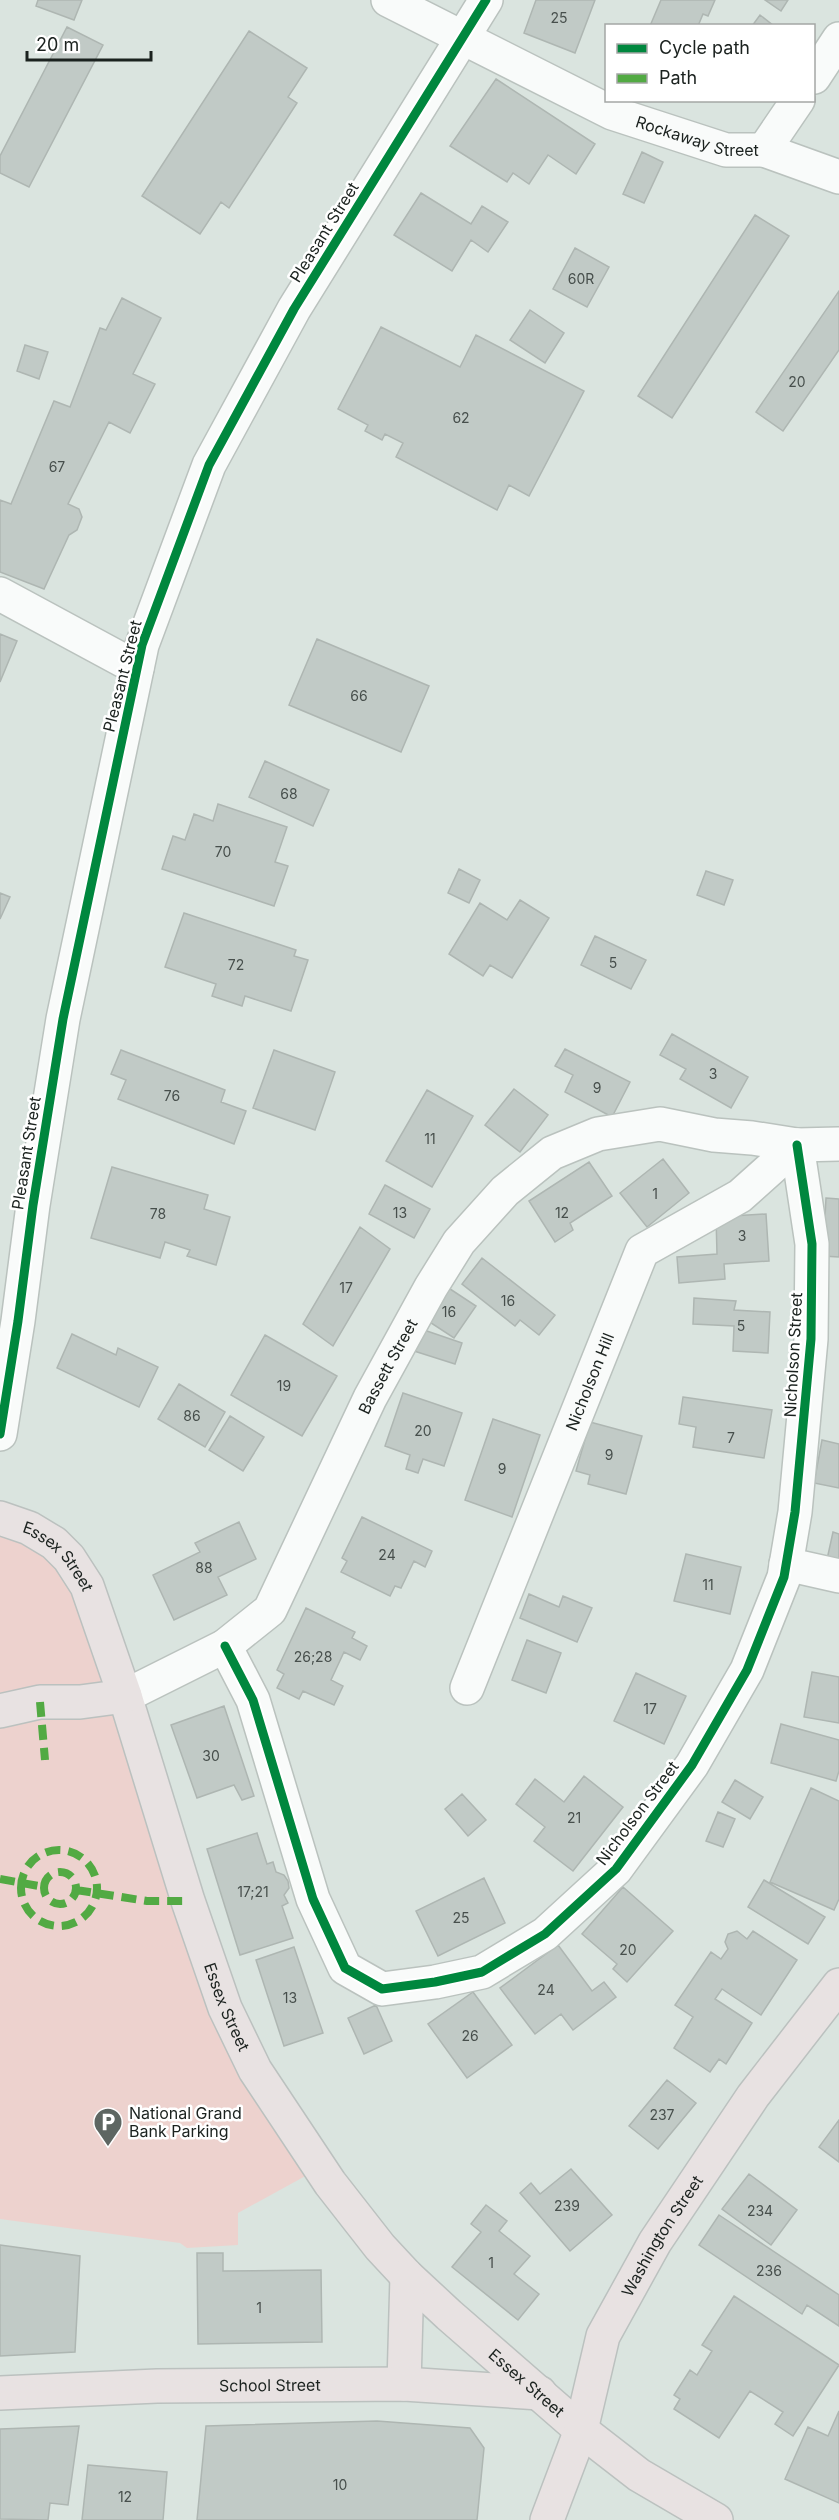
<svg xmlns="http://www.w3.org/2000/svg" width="839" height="2520" viewBox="0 0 839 2520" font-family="Inter,sans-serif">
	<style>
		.green { fill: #edd2ce }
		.building { fill: #c1cac6; stroke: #aeb6b2; stroke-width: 1.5 }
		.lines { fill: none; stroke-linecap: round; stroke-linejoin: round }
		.minor-casing { stroke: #bac2be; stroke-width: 36 }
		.major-casing { stroke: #bbc1bf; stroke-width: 36 }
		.minor { stroke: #f9fbfa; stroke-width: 33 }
		.major { stroke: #e8e2e2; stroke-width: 33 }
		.quiet { stroke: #52aa43; stroke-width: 8; stroke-dasharray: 15 8; stroke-linecap: butt }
		.cycleway-casing { stroke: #fff; stroke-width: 13 }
		.cycleway { stroke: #00873e; stroke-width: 9 }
		.labels { text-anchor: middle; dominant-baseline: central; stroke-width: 5; stroke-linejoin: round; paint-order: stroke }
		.number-label { font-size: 14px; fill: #474f4c }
		.street-label { font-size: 16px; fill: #1b221f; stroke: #fff }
		.poi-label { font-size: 16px; fill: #1b221f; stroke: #fff; text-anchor: start }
	</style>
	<rect width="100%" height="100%" fill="#dae4df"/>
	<path class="green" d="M0,1518L54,1543L188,1901L320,2168L238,2213V2245L187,2248L180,2243L0,2219Z"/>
	<path class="building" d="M38,0H82L74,20L36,6Z
		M536,0H595L575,53L524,33Z
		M661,0H715L708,16L703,14L698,26H650Z
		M765,0H788L781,11Z
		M760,15L774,26H752Z
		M67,27L103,45L29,187L0,173V156Z
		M249,31L307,68L288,97L297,103L229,208L221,202L200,234L142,196Z
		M496,79L595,144L576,174L548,155L529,184L513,173L507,182L450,146Z
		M642,152L663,162L644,203L623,194Z
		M421,193L471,224L482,206L508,222L488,252L471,240L452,271L394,235Z
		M755,215L789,236L672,418L638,396Z
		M575,248L609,267L587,307L553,289Z
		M839,291V350L783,431L756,412Z
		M122,298L161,318L133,374L155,384L130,433L109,422L68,504L79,509L82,517L77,530L69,535L44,589L0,572V500L11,504L54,401L70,407L100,328L106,330Z
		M530,310L564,333L545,363L510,340Z
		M381,327L460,367L476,335L584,391L529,496L509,485L497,510L396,457L403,443L385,434L382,440L365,431L368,425L338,409Z
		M25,345L48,352L39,379L17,371Z
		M0,634L17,641L0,682Z
		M317,639L429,686L401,752L289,705Z
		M265,761L329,790L313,826L249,797Z
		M218,804L287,827L275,862L288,866L274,906L162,869L173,836L185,840L194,814L213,821Z
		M459,869L480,880L469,903L448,893Z
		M706,871L733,880L724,905L697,895Z
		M0,893L10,897L0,919Z
		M520,900L549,918L512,978L490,965L483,976L449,954L480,903L507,920Z
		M184,913L296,950L294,956L308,960L291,1011L245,996L242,1006L212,996L216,984L165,967Z
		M595,936L646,960L631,989L581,965Z
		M672,1034L748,1077L731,1108L680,1079L686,1069L660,1055Z
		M565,1049L630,1082L612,1117L565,1092L573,1075L555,1066Z
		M121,1050L225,1090L221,1102L246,1111L234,1144L118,1099L126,1080L111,1074Z
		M274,1050L335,1072L315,1130L253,1108Z
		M514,1089L548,1115L520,1152L485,1125Z
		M427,1090L473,1116L432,1187L386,1161Z
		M663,1159L689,1193L647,1227L620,1193Z
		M589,1162L612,1196L570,1223L573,1230L555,1242L529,1201Z
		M112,1167L208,1195L204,1209L230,1217L216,1265L187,1256L190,1250L165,1242L160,1258L91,1238Z
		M385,1185L430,1209L414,1238L369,1214Z
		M826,1198L839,1199V1257L823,1256Z
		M766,1214L769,1261L724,1264L725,1279L679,1283L677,1257L717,1254L716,1217Z
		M360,1227L390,1249L333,1346L303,1324Z
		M482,1258L555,1315L539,1335L520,1320L515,1326L462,1284Z
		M444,1285L476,1306L454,1338L422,1317Z
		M694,1298L736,1301L734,1310L770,1312L768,1353L733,1351L734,1326L693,1324Z
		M421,1329L462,1343L455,1364L414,1351Z
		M72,1334L116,1355L118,1348L158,1367L139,1407L57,1368Z
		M265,1335L337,1376L302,1436L231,1395Z
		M179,1384L225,1412L205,1447L158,1419Z
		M403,1393L462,1413L444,1466L423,1459L418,1473L406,1469L410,1455L385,1446Z
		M683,1397L772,1410L764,1458L693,1447L696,1427L679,1424Z
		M230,1416L264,1437L243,1471L209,1450Z
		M493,1419L540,1435L512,1517L465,1500Z
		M590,1422L642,1436L626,1494L588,1484L590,1475L576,1471Z
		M822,1440L839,1444V1488L814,1483Z
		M362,1517L432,1551L425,1567L414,1561L401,1588L395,1586L390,1596L341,1572L347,1561L342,1558Z
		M239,1522L256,1559L218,1577L227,1595L174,1620L153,1575L200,1552L195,1543Z
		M833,1532L839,1534V1567L826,1564Z
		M686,1554L741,1567L730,1614L674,1601Z
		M529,1594L559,1607L563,1596L592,1608L577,1642L520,1618Z
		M306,1608L355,1632L352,1638L367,1646L360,1660L344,1652L331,1680L343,1686L334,1705L303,1691L299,1699L277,1688L284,1674L277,1670Z
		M527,1640L561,1653L546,1693L512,1680Z
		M812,1672L839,1677V1723L804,1717Z
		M636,1673L686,1696L664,1744L614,1721Z
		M224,1706L254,1796L242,1800L234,1785L197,1798L171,1725Z
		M781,1724L839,1740V1771L836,1781L771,1763Z
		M584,1776L623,1807L573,1871L534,1841L545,1827L516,1804L535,1779L564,1802Z
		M735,1780L763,1797L750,1819L722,1802Z
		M811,1788L839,1801V1899L834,1910L770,1882Z
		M462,1794L486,1820L468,1836L445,1809Z
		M718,1812L735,1819L723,1847L706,1841Z
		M257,1833L267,1864L273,1862L276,1872L284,1875L288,1881L289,1888L284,1895L288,1903L282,1906L293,1938L240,1955L207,1849Z
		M484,1878L505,1923L438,1956L416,1911Z
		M764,1880L825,1917L808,1944L748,1907Z
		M623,1887L673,1931L627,1982L613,1969L617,1964L582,1934Z
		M737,1931L747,1939L753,1931L797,1960L761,2015L722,1989L715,1999L752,2023L726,2064L719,2059L710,2072L674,2048L693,2017L675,2005L711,1952L721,1959L728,1949L725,1942L728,1934Z
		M558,1945L592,1991L604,1982L616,1997L573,2030L561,2014L535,2034L500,1988Z
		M294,1947L323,2033L284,2046L256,1960Z
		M473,1992L512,2045L467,2078L428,2024Z
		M376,2005L392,2041L364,2054L348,2018Z
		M667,2080L696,2103L658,2149L629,2126Z
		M839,2120V2162L819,2147Z
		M571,2169L612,2215L570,2251L520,2193L531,2183L540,2194Z
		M749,2174L797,2210L771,2245L722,2209Z
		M486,2205L507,2221L499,2231L530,2256L514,2274L539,2294L518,2320L452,2267L481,2232L471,2224Z
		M719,2215L839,2295V2326L807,2305L802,2314L699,2245Z
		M0,2245L80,2256L75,2352L0,2356Z
		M197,2253H223V2271L321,2270L322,2342L198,2344Z
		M734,2296L839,2365L793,2436L775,2424L783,2412L750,2391L719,2438L674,2409L680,2399L674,2395L690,2370L697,2375L712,2351L702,2345Z
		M839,2411V2503L785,2479L808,2427L828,2436Z
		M377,2421L470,2428L484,2448L477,2520H197L206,2426Z
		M79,2426L68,2505L50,2503L48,2520L0,2519V2429Z
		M88,2465L167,2472L163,2520H82Z"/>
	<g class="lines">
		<g class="minor-casing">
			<g id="minor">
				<path id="s1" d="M388,0L612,113L726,150H764L839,177"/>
				<path d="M814,77L839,39"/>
				<path d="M764,150L798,100"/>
				<path d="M0,594L137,668"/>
				<path d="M0,1434L18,1321L33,1205L63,1019L142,645L209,465L294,309L486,0"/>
				<path d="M786,1564L839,1576"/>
				<path d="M225,1646L253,1700L313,1899L345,1968L382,1989L435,1982L482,1972L545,1934L616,1869L692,1765L747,1670L784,1577L795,1512L811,1339L812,1244L797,1145"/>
				<path id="s2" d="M467,1688L642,1251L740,1196L797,1145"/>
				<path id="s3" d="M125,1696L225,1646L270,1610L370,1398L431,1287L459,1242L505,1191L552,1153L598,1134L660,1124L714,1135L752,1138L797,1145L839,1144"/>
			</g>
		</g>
		<g class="major-casing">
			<g id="major">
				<path id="s4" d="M0,1518L29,1528L54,1543L69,1558L87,1586L125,1696L188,1901L225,2008L255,2070L330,2183L380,2247L407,2276L449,2315L581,2430L639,2475L716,2520"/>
				<path d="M0,1711L40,1702H80L125,1696"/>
				<path d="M404,2384L407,2276"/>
				<path id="s5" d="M0,2393L157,2386L404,2384L540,2393"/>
				<path id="s6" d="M547,2520L581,2430L603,2336L655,2242L753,2096L839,1985"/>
			</g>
		</g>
		<use href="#minor" class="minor"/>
		<use href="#major" class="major"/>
		<path class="quiet" d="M40,1702L45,1760
			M21 1888a38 38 0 1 1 76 0a38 38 0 1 1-76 0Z
			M44 1888a16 16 0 1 1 32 0a16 16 0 1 1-32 0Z
			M0,1879L44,1887
			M76,1890L147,1901H188"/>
		<g class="cycleway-casing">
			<path id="cycleway" d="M0,1434L18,1321L33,1205L63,1019L142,645L209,465L294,309L486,0
				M225,1646L253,1700L313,1899L345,1968L382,1989L435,1982L482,1972L545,1934L616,1869L692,1765L747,1670L784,1577L795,1512L811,1339L812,1244L797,1145"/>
		</g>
		<use href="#cycleway" class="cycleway"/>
	</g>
	<defs>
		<g id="parking-pin" transform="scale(1.5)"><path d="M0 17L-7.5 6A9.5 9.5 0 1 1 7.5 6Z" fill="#5e6662" stroke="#fff"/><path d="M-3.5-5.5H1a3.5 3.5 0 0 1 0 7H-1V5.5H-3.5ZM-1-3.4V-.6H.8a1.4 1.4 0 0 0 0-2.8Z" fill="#fff"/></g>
	</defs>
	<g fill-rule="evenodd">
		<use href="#parking-pin" x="108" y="2122"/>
	</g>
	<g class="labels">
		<g class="number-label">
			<text x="559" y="17">25</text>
			<text x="581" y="278">60R</text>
			<text x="797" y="381">20</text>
			<text x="461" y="417">62</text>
			<text x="57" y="466">67</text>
			<text x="359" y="695">66</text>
			<text x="289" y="793">68</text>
			<text x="223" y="851">70</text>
			<text x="613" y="962">5</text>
			<text x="236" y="964">72</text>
			<text x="713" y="1073">3</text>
			<text x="597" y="1087">9</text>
			<text x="172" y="1095">76</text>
			<text x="430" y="1138">11</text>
			<text x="655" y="1193">1</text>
			<text x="400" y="1212">13</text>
			<text x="562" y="1212">12</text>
			<text x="158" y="1213">78</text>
			<text x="742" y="1235">3</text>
			<text x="346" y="1287">17</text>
			<text x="508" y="1300">16</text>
			<text x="449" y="1311">16</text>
			<text x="741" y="1325">5</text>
			<text x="284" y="1385">19</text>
			<text x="192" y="1415">86</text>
			<text x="423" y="1430">20</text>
			<text x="731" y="1437">7</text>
			<text x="609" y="1454">9</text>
			<text x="502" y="1468">9</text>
			<text x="387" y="1554">24</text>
			<text x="204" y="1567">88</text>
			<text x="708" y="1584">11</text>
			<text x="313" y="1656">26;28</text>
			<text x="650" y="1708">17</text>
			<text x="211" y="1755">30</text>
			<text x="574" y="1817">21</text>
			<text x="253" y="1891">17;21</text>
			<text x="461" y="1917">25</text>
			<text x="628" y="1949">20</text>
			<text x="546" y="1989">24</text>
			<text x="290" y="1997">13</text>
			<text x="470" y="2035">26</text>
			<text x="662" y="2114">237</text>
			<text x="567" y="2205">239</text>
			<text x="760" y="2210">234</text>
			<text x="491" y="2262">1</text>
			<text x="769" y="2270">236</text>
			<text x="259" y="2307">1</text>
			<text x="340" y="2484">10</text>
			<text x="125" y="2496">12</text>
		</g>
		<g class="street-label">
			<text stroke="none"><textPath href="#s1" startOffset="340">Rockaway Street</textPath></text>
			<text transform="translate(324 232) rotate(-58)">Pleasant Street</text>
			<text transform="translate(122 676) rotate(-76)">Pleasant Street</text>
			<text transform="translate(26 1153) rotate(-81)">Pleasant Street</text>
			<text transform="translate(793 1355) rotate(-87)">Nicholson Street</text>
			<text stroke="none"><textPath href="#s3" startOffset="440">Bassett Street</textPath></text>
			<text stroke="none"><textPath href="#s2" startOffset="330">Nicholson Hill</textPath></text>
			<text stroke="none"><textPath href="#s4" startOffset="72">Essex Street</textPath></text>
			<text transform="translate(637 1813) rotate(-53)">Nicholson Street</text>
			<text stroke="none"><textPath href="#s4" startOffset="558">Essex Street</textPath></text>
			<text stroke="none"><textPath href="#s6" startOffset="309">Washington Street</textPath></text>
			<text stroke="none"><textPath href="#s4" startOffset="1044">Essex Street</textPath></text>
			<text stroke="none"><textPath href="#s5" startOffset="270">School Street</textPath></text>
		</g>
		<g class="poi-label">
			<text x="129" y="2113">National Grand<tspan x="129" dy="18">Bank Parking</tspan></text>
		</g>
	</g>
	<rect x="605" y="24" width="210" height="78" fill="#ffffff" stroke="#a4a7a5" stroke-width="1.5"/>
	<rect x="617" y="44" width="30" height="9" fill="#00873e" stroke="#a4a7a5" stroke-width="1.5"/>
	<text x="659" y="54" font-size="18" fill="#1b221f">Cycle path</text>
	<rect x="617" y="74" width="30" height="9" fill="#52aa43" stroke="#a4a7a5" stroke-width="1.5"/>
	<text x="659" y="84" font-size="18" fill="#1b221f">Path</text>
	<path d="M27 51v9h124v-9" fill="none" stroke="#1b221f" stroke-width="3"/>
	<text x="36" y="51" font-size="18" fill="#1b221f" stroke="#ffffff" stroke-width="4.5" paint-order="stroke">20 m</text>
</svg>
